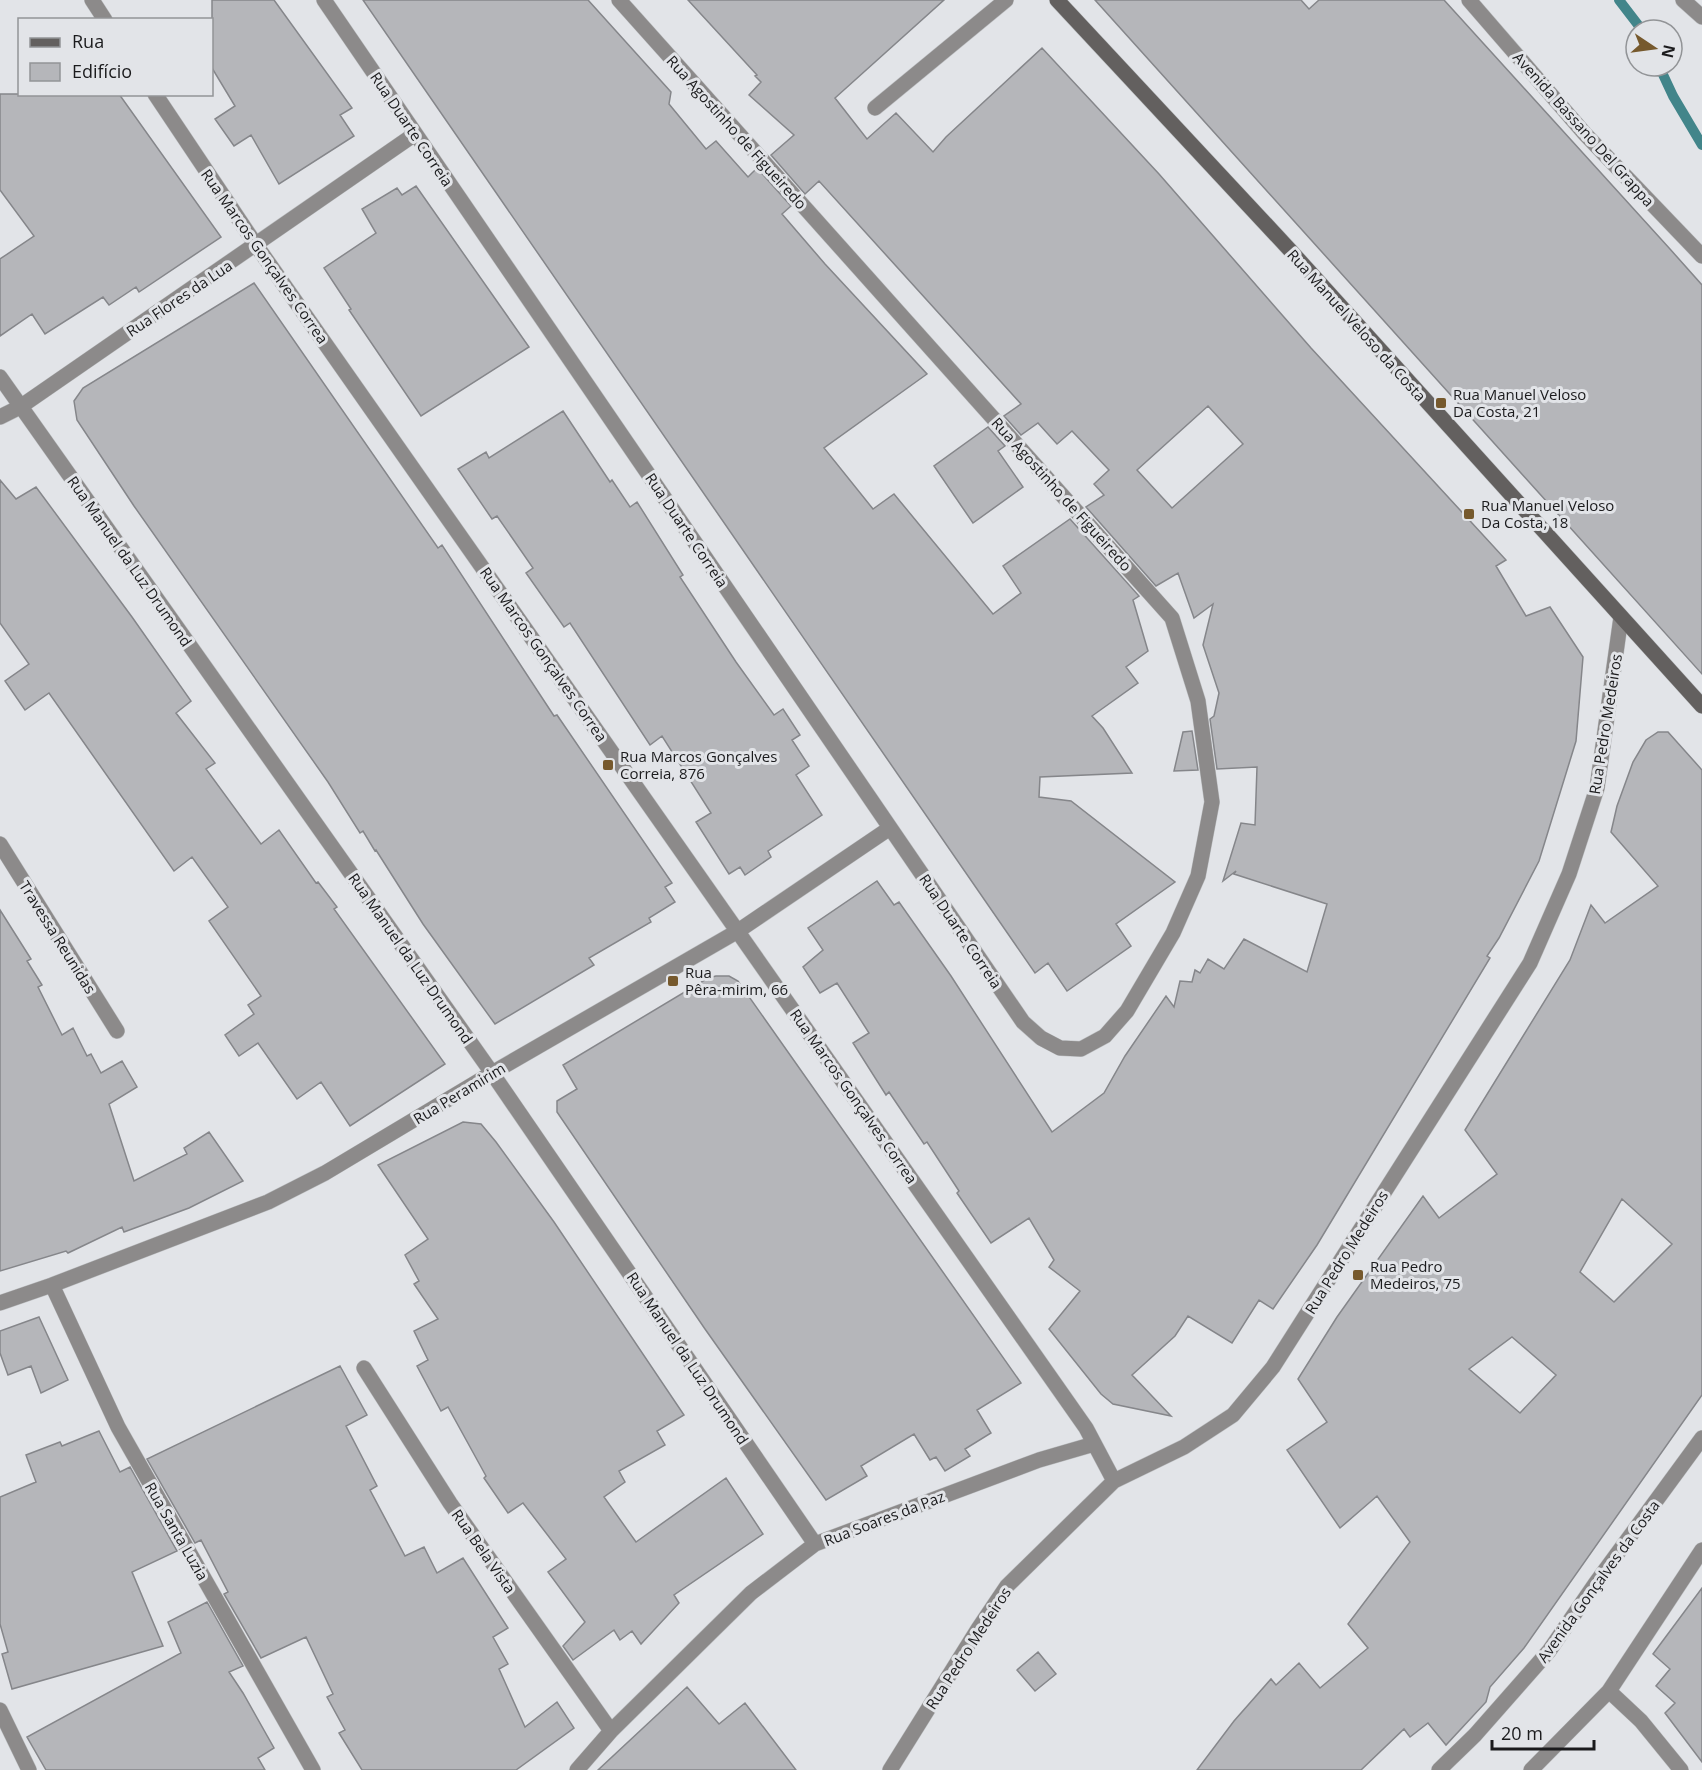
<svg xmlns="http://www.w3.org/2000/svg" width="1702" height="1770" viewBox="0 0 1702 1770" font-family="'Open Sans',sans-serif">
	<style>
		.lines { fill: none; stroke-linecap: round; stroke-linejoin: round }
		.stream { stroke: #42858a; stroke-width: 10 }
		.building { fill: #b5b6ba; stroke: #85868a; stroke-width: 1.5; fill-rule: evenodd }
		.service-casing { stroke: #bec0c3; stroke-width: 16 }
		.minor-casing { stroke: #bec0c3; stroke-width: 16 }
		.secondary-casing { stroke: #bec0c3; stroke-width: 16 }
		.service { stroke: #8c8a8a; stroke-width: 15 }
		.minor { stroke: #8c8a8a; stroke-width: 15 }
		.secondary { stroke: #63605f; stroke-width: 15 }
		.poi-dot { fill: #76592d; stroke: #e2e4e8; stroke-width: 2 }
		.labels { text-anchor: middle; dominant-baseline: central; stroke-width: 6; stroke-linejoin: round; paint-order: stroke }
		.street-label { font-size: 15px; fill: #1b1b1d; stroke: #e2e4e8 }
		.poi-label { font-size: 15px; fill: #1b1b1d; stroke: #e2e4e8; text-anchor: start }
	</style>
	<rect width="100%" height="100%" fill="#e2e4e8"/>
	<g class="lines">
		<path class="stream" d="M1619,0L1642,30
			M1659,66L1673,96L1702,145"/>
	</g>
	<path class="building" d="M212,0H274L352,108L340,115L354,136L279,184L251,135L234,146L215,119L235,106L212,68Z
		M363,0H588L671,92L669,104L706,149L716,141L748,177L757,168L791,206L782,214L825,264L927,374L824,448L873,509L894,494L993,614L1021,593L1003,566L1070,519L1139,596L1133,600L1148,651L1126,667L1138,683L1092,716L1103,728L1132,773L1040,777L1039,797L1071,801L1175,882L1116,924L1131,946L1067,991L1048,963L1035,973Z
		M688,0H944L835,98L867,139L896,113L933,152L946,137L1042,48L1159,174L1311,348L1506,560L1496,566L1526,616L1550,607L1583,657L1576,741L1539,861L1499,938L1487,956L1490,958L1317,1245L1273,1309L1259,1300L1232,1343L1188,1316L1175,1336L1132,1375L1171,1416L1113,1404L1101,1394L1049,1329L1080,1291L1049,1267L1054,1260L1029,1218L991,1243L957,1193L959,1191L927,1142L924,1144L889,1092L886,1095L853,1043L869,1033L837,983L820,993L803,967L823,950L808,928L877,881L894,905L899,902L951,976L1052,1132L1104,1093L1125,1056L1166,996L1174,1007L1180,981L1192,982L1195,970L1200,973L1208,959L1224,969L1244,939L1307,972L1327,904L1234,874L1236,871L1223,881L1241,823L1255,825L1257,767L1217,769L1210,719L1214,716L1219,693L1203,645L1213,604L1194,618L1178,573L1156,586L1086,507L1104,495L1094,484L1109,470L1072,431L1057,444L1038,423L1021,435L1004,416L1021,404L819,181L805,194L771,155L794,135L749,95L761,82L755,76L757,75ZM1208,406L1243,444L1172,508L1137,470Z
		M1095,0H1301L1309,9L1319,0H1444L1670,249L1702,285V674Z
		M0,94H119L221,237L139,292L136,287L109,305L103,297L45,334L32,314L0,336V259L34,236L0,190Z
		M416,186L529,347L421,416L349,310L351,309L324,268L376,233L362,209L397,188L402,195Z
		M254,283L438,548L442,545L554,716L557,715L672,883L665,887L675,902L649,918L651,922L589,958L594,965L495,1024L423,924L376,850L375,851L363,831L360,833L328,782L134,506L77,420L74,401L83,388Z
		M563,411L610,482L612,480L630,507L637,502L683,575L680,577L736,662L774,715L783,709L800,735L792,740L809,766L796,775L822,815L768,851L771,857L745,875L740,867L729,874L696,822L711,813L662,736L650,745L570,623L564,627L526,573L533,568L497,516L492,519L458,469L486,452L489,458Z
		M988,427L1005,446L998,451L1023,487L973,523L934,466Z
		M0,480L16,499L36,487L132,617L191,701L176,713L215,763L206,769L261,844L279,830L316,883L318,882L337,907L334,909L445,1064L350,1126L321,1082L297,1099L258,1043L239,1056L225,1035L254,1014L248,1005L261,996L209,921L228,907L192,857L174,871L49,693L25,710L5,681L29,664L0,623Z
		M1192,731L1198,770L1174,771L1183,732Z
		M1658,732H1668L1702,770V1395L1524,1648L1490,1687L1486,1702L1446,1745L1428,1723L1410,1737L1404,1729L1361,1770H1197L1234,1721L1271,1679L1276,1685L1299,1663L1320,1688L1368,1648L1348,1624L1410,1542L1377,1496L1340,1528L1287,1450L1327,1422L1298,1379L1337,1317L1423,1196L1439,1218L1497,1174L1465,1130L1570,960L1591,905L1605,923L1658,886L1611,832L1617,806L1633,762L1646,740ZM1622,1199L1672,1244L1614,1302L1580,1272ZM1512,1337L1556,1375L1520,1413L1469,1369Z
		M0,910L31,959L27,961L42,985L38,987L62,1035L73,1028L87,1056L91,1054L101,1073L122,1061L137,1087L109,1104L134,1181L187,1154L184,1148L209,1132L243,1181L189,1208L124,1232L122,1227L68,1253L66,1251L0,1271Z
		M716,976H729L738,981L1021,1383L977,1410L991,1433L965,1449L970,1456L945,1471L936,1457L930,1460L914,1434L861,1466L867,1476L826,1500L705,1329L557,1112V1101L577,1089L563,1065L708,978Z
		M463,1122L481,1124L496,1142L554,1222L684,1415L657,1431L665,1445L619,1471L625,1482L604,1497L636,1542L726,1478L763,1534L674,1595L679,1603L641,1644L632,1631L620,1640L614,1630L573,1660L563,1646L585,1622L548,1572L566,1559L523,1503L508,1513L484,1478L486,1476L448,1407L441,1411L417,1366L428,1360L414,1331L438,1319L414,1284L419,1281L405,1255L428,1239L378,1165Z
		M39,1317L68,1380L41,1393L31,1366L8,1375L0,1353V1331Z
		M340,1366L367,1415L346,1426L377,1486L370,1490L405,1556L424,1547L437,1573L463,1558L508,1628L493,1637L508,1664L499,1669L525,1727L557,1702L574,1728L516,1770H362L339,1733L345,1730L327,1697L333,1694L306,1637L261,1658L224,1594L228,1592L201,1540L195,1543L147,1459Z
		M99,1431L120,1472L130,1467L177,1551L132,1572L163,1646L12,1689L2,1654L8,1652L0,1624V1497L36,1482L26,1455L60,1442L62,1446Z
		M1702,1588V1762L1665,1713L1675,1703L1656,1686L1670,1669L1653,1654Z
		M207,1602L243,1666L229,1672L243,1693L274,1748L258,1758L265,1770H46L27,1737L181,1653L168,1622Z
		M1038,1652L1056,1674L1035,1691L1017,1670Z
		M687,1687L719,1724L745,1703L796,1770H598Z"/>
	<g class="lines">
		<g class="service-casing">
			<path id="service" d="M875,108L1006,0"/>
		</g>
		<g class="minor-casing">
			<path id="minor" d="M92,0L105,20
				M324,0L1023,1022L1041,1038L1060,1048L1081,1049L1105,1036L1127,1011L1173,933L1198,876L1212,802L1198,701L1172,618L619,0
				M1469,0L1585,134L1702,256
				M1683,0L1702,17
				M155,94L256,245L1086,1428L1114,1481
				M0,377L492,1073L815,1544
				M0,417L20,407L415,134
				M0,844L117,1031
				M52,1285L118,1427L313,1770
				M0,1303L52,1285L268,1202L325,1173L492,1073L738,931L890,828
				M364,1368L450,1503L611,1731
				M1609,1691L1641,1721L1681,1770
				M0,1710L29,1770
				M577,1770L611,1731L751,1593L815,1544L1039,1460L1094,1444
				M890,1770L978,1629L1007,1586L1114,1481L1184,1447L1233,1415L1273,1367L1530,963L1569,874L1597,788L1621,617
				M1439,1770L1475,1735L1549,1651L1595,1584L1702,1438
				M1531,1770L1609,1691L1702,1550"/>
		</g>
		<g class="secondary-casing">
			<path id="secondary" d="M1057,0L1289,249L1702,706"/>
		</g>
		<use href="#service" class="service"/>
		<use href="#minor" class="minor"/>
		<use href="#secondary" class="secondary"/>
	</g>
	<g class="poi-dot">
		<rect x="1435" y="397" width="12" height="12" rx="3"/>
		<rect x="1463" y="508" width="12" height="12" rx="3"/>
		<rect x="602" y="759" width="12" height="12" rx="3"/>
		<rect x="667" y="975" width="12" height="12" rx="3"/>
		<rect x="1352" y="1269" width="12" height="12" rx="3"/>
	</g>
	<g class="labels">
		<g class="street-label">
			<text transform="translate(412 129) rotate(56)">Rua Duarte Correia</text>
			<text transform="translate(1584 129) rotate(48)">Avenida Bassano Del Grappa</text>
			<text transform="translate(737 132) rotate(48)">Rua Agostinho de Figueiredo</text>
			<text transform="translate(265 256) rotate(55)">Rua Marcos Gonçalves Correa</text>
			<text transform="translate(179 298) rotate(-34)">Rua Flores da Lua</text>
			<text transform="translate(1357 325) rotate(48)">Rua Manuel Veloso da Costa</text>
			<text transform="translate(1062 494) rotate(48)">Rua Agostinho de Figueiredo</text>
			<text transform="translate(687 530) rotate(56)">Rua Duarte Correia</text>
			<text transform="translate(130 561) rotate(55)">Rua Manuel da Luz Drumond</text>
			<text transform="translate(544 654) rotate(55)">Rua Marcos Gonçalves Correa</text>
			<text transform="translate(1605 724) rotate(-81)">Rua Pedro Medeiros</text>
			<text transform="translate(961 931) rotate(56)">Rua Duarte Correia</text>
			<text transform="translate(58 937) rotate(58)">Travessa Reunidas</text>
			<text transform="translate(411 958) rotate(55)">Rua Manuel da Luz Drumond</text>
			<text transform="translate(459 1093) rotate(-31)">Rua Peramirim</text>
			<text transform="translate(854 1096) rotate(55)">Rua Marcos Gonçalves Correa</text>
			<text transform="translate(1346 1252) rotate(-58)">Rua Pedro Medeiros</text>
			<text transform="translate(688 1358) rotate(56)">Rua Manuel da Luz Drumond</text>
			<text transform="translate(884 1518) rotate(-21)">Rua Soares da Paz</text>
			<text transform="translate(177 1531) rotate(60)">Rua Santa Luzia</text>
			<text transform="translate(484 1551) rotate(55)">Rua Bela Vista</text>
			<text transform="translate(1598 1581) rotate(-54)">Avenida Gonçalves da Costa</text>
			<text transform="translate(968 1648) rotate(-57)">Rua Pedro Medeiros</text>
		</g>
		<g class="poi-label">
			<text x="1453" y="394">Rua Manuel Veloso<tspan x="1453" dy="17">Da Costa, 21</tspan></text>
			<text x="1481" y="505">Rua Manuel Veloso<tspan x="1481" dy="17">Da Costa, 18</tspan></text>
			<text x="620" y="756">Rua Marcos Gonçalves<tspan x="620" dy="17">Correia, 876</tspan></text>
			<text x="685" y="972">Rua<tspan x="685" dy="17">Pêra-mirim, 66</tspan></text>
			<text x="1370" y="1266">Rua Pedro<tspan x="1370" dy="17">Medeiros, 75</tspan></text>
		</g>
	</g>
	<rect x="18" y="18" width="195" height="78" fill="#e2e4e8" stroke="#929497" stroke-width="1.5"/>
	<rect x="30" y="38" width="30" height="9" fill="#63605f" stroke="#929497" stroke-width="1.5"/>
	<text x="72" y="48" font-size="18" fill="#1b1b1d">Rua</text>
	<rect x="30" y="63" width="30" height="18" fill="#b5b6ba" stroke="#929497" stroke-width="1.5"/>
	<text x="72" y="78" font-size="18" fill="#1b1b1d">Edifício</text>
	<g transform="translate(1654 48) rotate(103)"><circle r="28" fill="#e2e4e8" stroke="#929497" stroke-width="1.5"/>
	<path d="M0-4.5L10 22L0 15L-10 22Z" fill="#76592d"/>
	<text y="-9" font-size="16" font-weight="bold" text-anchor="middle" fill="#1b1b1d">N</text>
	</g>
	<path d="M1492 1740v9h102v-9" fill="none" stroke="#1b1b1d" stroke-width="3"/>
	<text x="1501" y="1740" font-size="18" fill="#1b1b1d" stroke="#e2e4e8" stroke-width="4.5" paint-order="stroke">20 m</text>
</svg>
